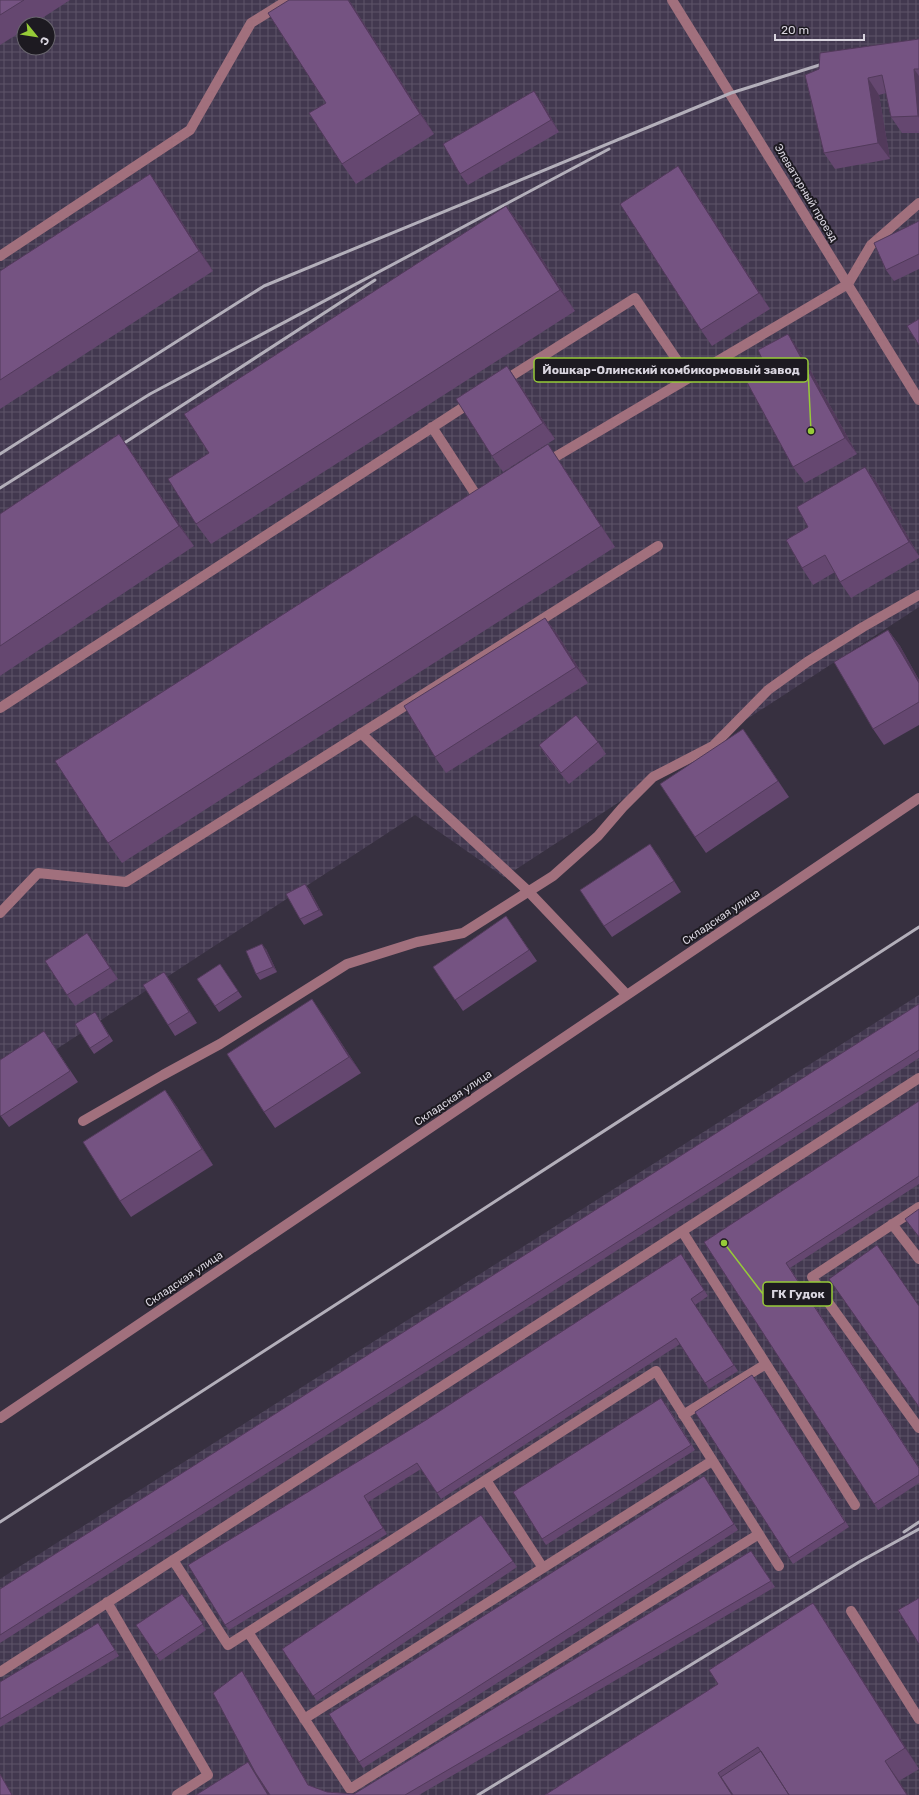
<svg xmlns="http://www.w3.org/2000/svg" width="919" height="1795" viewBox="0 0 919 1795" font-family="Rubik,sans-serif">
	<style>
		.industrial { fill: url(#industrial-grid); fill-rule: evenodd }
		.lines { fill: none; stroke-linecap: round; stroke-linejoin: round }
		.minor { stroke: #a1707d; stroke-width: 10 }
		.rail { stroke: #b3afba; stroke-width: 3 }
		.wall { fill: #654770 }
		.shaded-wall { fill: #523a5b }
		.building { fill: #755382; stroke: #523a5b }
		.labels { text-anchor: middle; dominant-baseline: central; stroke-width: 4; stroke-linejoin: round; paint-order: stroke }
		.street-label { font-size: 11px; fill: #d9d5df; stroke: #1d1a21 }
		.leader { fill: none; stroke: #97cb38; stroke-width: 1.5 }
		.callout-dot { fill: #97cb38; stroke: #1d1a21; stroke-width: 1.5 }
		.callout { fill: #1d1a21; stroke: #97cb38; stroke-width: 1.5 }
		.callout-label { font-size: 12px; text-anchor: middle; font-weight: bold; fill: #d9d5df }
	</style>
	<defs>
		<pattern id="industrial-grid" width="8" height="8" patternUnits="userSpaceOnUse"><rect width="8" height="8" fill="#42384f"/><path d="M0 4h8M4 0v8" fill="none" stroke="#5d5468"/></pattern>
	</defs>
	<rect width="100%" height="100%" fill="#373040"/>
	<path class="industrial" d="M0,0H919V607L504,877L415,815L0,1086ZM24,24H48V48H24Z
		M919,995V1795H0V1579Z"/>
	<g class="lines">
		<path class="minor" d="M672,0L919,400
			M0,256L190,130L251,23L288,0
			M502,382L635,298L689,378
			M432,427L480,501H481
			M545,463L848,284L871,245L919,203
			M0,708L473,401
			M361,733L426,797L528,891L627,995
			M0,913L38,873L126,882L658,546
			M83,1121L163,1075L220,1044L347,964L417,942L463,933L553,876L598,836L623,807L653,777L713,746L768,690L807,662L863,627L919,595
			M919,1207L812,1277L823,1295L919,1428
			M892,1224L919,1259
			M682,1231L855,1505
			M683,1415L766,1364
			M0,1418L919,798
			M486,1480L543,1568
			M173,1560L228,1645L656,1371L779,1566
			M107,1602L208,1775L177,1795
			M851,1611L919,1719
			M248,1632L350,1789L759,1534
			M0,1672L919,1078
			M304,1719L712,1461"/>
		<path class="rail" d="M115,449L375,280
			M0,454L264,286L731,93L829,62
			M0,488L150,394L609,149
			M0,1522L919,927
			M904,1532L919,1522
			M478,1795L859,1562L919,1529"/>
	</g>
	<path class="wall" d="M0,0H70L33,24H24V30L0,45Z
		M349,0L434,134L356,184L342,164L326,103Z
		M919,39V133H902L891,117L886,93L879,95L890,159L835,169L824,153L805,75Z
		M542,102L559,132L468,185L460,174Z
		M150,174L164,194L213,271L0,409V271Z
		M689,182L770,309L712,346L701,330Z
		M506,206L521,226L575,311L211,544L196,524L209,453Z
		M919,221V269L894,281L886,270Z
		M799,350L857,454L805,483L793,467Z
		M507,366L518,382L555,439L503,472L492,456Z
		M119,434L194,546L0,676V514Z
		M562,465L615,547L122,863L108,843Z
		M865,467L877,483L919,556V558L851,598L840,582L835,572L813,585L802,568L808,527Z
		M545,618L557,634L588,683L446,773L435,757Z
		M888,630L900,646L919,680V725L884,745L873,729Z
		M598,742L606,754L569,784L547,757L539,745Z
		M754,745L789,797L706,853L695,837Z
		M658,855L681,892L612,937L604,926Z
		M305,884L309,889L323,915L304,925L300,919Z
		M506,916L537,961L463,1011L433,967Z
		M95,944L118,979L75,1006L67,995Z
		M266,949L277,972L260,980L256,974Z
		M220,964L242,997L219,1012L197,979Z
		M172,983L197,1023L175,1036L168,1025Z
		M919,1004V1058L0,1643V1589Z
		M95,1012L113,1041L94,1054L90,1048Z
		M323,1015L361,1073L275,1128L264,1112Z
		M52,1043L78,1082L9,1127L0,1115Z
		M165,1090L177,1107L213,1165L131,1217L120,1201Z
		M919,1101V1184L790,1268L919,1467V1483L878,1510L704,1242Z
		M685,1260L708,1296L695,1305L738,1371L709,1389L680,1344L441,1499L421,1469L368,1502L387,1534L229,1630L225,1625L426,1420Z
		M756,1381L849,1527L793,1564L789,1558Z
		M665,1403L695,1450L546,1545L542,1539Z
		M704,1476L738,1530L363,1768L359,1762Z
		M481,1515L517,1567L317,1701L282,1649Z
		M751,1551L775,1587L419,1795H270L263,1784L270,1795H196L248,1762L255,1773L242,1671L246,1677L309,1786L327,1792L354,1794Z
		M182,1594L206,1630L160,1661L136,1625Z
		M813,1603L827,1624L919,1769L899,1781L545,1795L718,1684Z
		M98,1623L119,1656L0,1727V1682Z"/>
	<path class="shaded-wall" d="M348,0H349L434,134L420,114Z
		M914,69L919,76V118L918,116Z
		M868,78L879,95L890,159L878,143Z
		M534,91L542,102L559,132L551,120Z
		M678,166L689,182L770,309L759,293Z
		M150,174L164,194L213,271L199,251Z
		M506,206L521,226L575,311L560,290Z
		M788,334L799,350L857,454L845,438Z
		M507,366L518,382L555,439L543,423Z
		M119,434L133,455L194,546L179,526Z
		M548,444L562,465L615,547L601,526Z
		M865,467L877,483L919,556L909,542Z
		M545,618L557,634L588,683L576,667Z
		M888,630L900,646L919,680V683Z
		M743,729L754,745L789,797L778,781Z
		M650,844L658,855L681,892L674,881Z
		M305,884L309,889L323,915L319,910Z
		M87,933L95,944L118,979L110,968Z
		M262,944L266,949L277,972L273,967Z
		M164,972L172,983L197,1023L189,1012Z
		M312,999L323,1015L361,1073L349,1057Z
		M165,1090L177,1107L213,1165L202,1149Z
		M364,1496L368,1502L387,1534L383,1528Z
		M813,1603L827,1624L919,1768L905,1748Z
		M242,1671L246,1677L312,1791L308,1785Z
		M885,1761L899,1781L908,1795H907Z
		M248,1762L259,1778L270,1795H268Z"/>
	<path class="building" d="M0,0H24L0,15Z
		M289,0H348L420,114L342,164L309,113L326,103L268,13Z
		M919,39V69H914L918,116L891,117L882,75L868,78L878,143L824,153L805,75L819,69L820,53Z
		M534,91L551,120L460,174L443,144Z
		M678,166L759,293L701,330L620,204Z
		M150,174L199,251L0,380V271Z
		M506,206L560,290L196,524L168,479L209,453L184,414Z
		M919,221V254L886,270L874,243Z
		M919,319V345L907,326Z
		M788,334L845,438L793,467L743,375L764,363L758,350Z
		M507,366L543,423L492,456L456,399Z
		M119,434L179,526L0,646V514Z
		M548,444L601,526L108,843L55,761Z
		M865,467L909,542L840,582L825,555L802,568L786,540L808,527L797,507Z
		M545,618L576,667L435,757L404,706Z
		M888,630L919,683V702L873,729L834,662Z
		M576,715L598,742L561,773L539,745Z
		M743,729L778,781L695,837L660,784Z
		M650,844L674,881L604,926L580,890Z
		M305,884L319,910L300,919L286,894Z
		M506,916L529,950L455,1000L433,967Z
		M87,933L110,968L67,995L45,961Z
		M262,944L273,967L256,974L246,951Z
		M220,964L238,991L215,1006L197,979Z
		M164,972L189,1012L168,1025L143,985Z
		M312,999L349,1057L264,1112L227,1054Z
		M919,1004V1050L0,1635V1589Z
		M95,1012L109,1036L90,1048L75,1024Z
		M44,1031L70,1071L1,1116L0,1115V1060Z
		M165,1090L202,1149L120,1201L83,1142Z
		M919,1101V1176L786,1263L919,1468V1475L874,1504L704,1242Z
		M919,1209V1237L905,1219Z
		M877,1245L919,1306V1407L829,1279Z
		M681,1254L704,1290L691,1299L734,1365L705,1383L676,1338L437,1493L417,1463L364,1496L383,1528L225,1625L188,1565L426,1420Z
		M752,1375L845,1522L789,1558L695,1412Z
		M661,1398L691,1445L542,1539L513,1492Z
		M704,1476L734,1524L359,1762L329,1714Z
		M481,1515L513,1561L313,1696L282,1649Z
		M751,1551L771,1581L405,1795H270L255,1772L213,1693L242,1671L308,1785L327,1792L354,1794Z
		M182,1594L203,1624L156,1655L136,1625Z
		M919,1598V1644L898,1610Z
		M813,1603L905,1748L885,1761L907,1795H789L758,1747L718,1773L732,1795H545L718,1684L709,1670Z
		M98,1623L115,1650L0,1719V1682Z
		M761,1751L789,1795H733L721,1777Z
		M248,1762L268,1795H196Z
		M0,1774L12,1795H0Z"/>
	<g class="labels">
		<g class="street-label">
			<text transform="translate(806 193) rotate(59)">Элеваторный проезд</text>
			<text transform="translate(721 917) rotate(-34)">Складская улица</text>
			<text transform="translate(453 1098) rotate(-34)">Складская улица</text>
			<text transform="translate(184 1279) rotate(-34)">Складская улица</text>
		</g>
	</g>
	<path class="leader" d="M811 431L808 370M724 1243L763 1294"/>
	<g class="callout-dot">
		<circle cx="811" cy="431" r="4"/>
		<circle cx="724" cy="1243" r="4"/>
	</g>
	<g class="callout">
		<rect x="534" y="358" width="274" height="24" rx="4"/>
		<rect x="763" y="1282" width="69" height="24" rx="4"/>
	</g>
	<g class="callout-label">
		<text x="671" y="374">Йошкар-Олинский комбикормовый завод</text>
		<text x="798" y="1298">ГК Гудок</text>
	</g>
	<g transform="translate(36 36) rotate(120)"><circle r="19" fill="#1d1a21" stroke="#68656d"/>
	<path d="M0-3L7 15L0 10L-7 15Z" fill="#97cb38"/>
	<text y="-6" font-size="11" font-weight="bold" text-anchor="middle" fill="#d9d5df">С</text>
	</g>
	<path d="M775 34v6h89v-6" fill="none" stroke="#d9d5df" stroke-width="2"/>
	<text x="781" y="34" font-size="12" fill="#d9d5df" stroke="#1d1a21" stroke-width="3" paint-order="stroke">20 m</text>
</svg>
